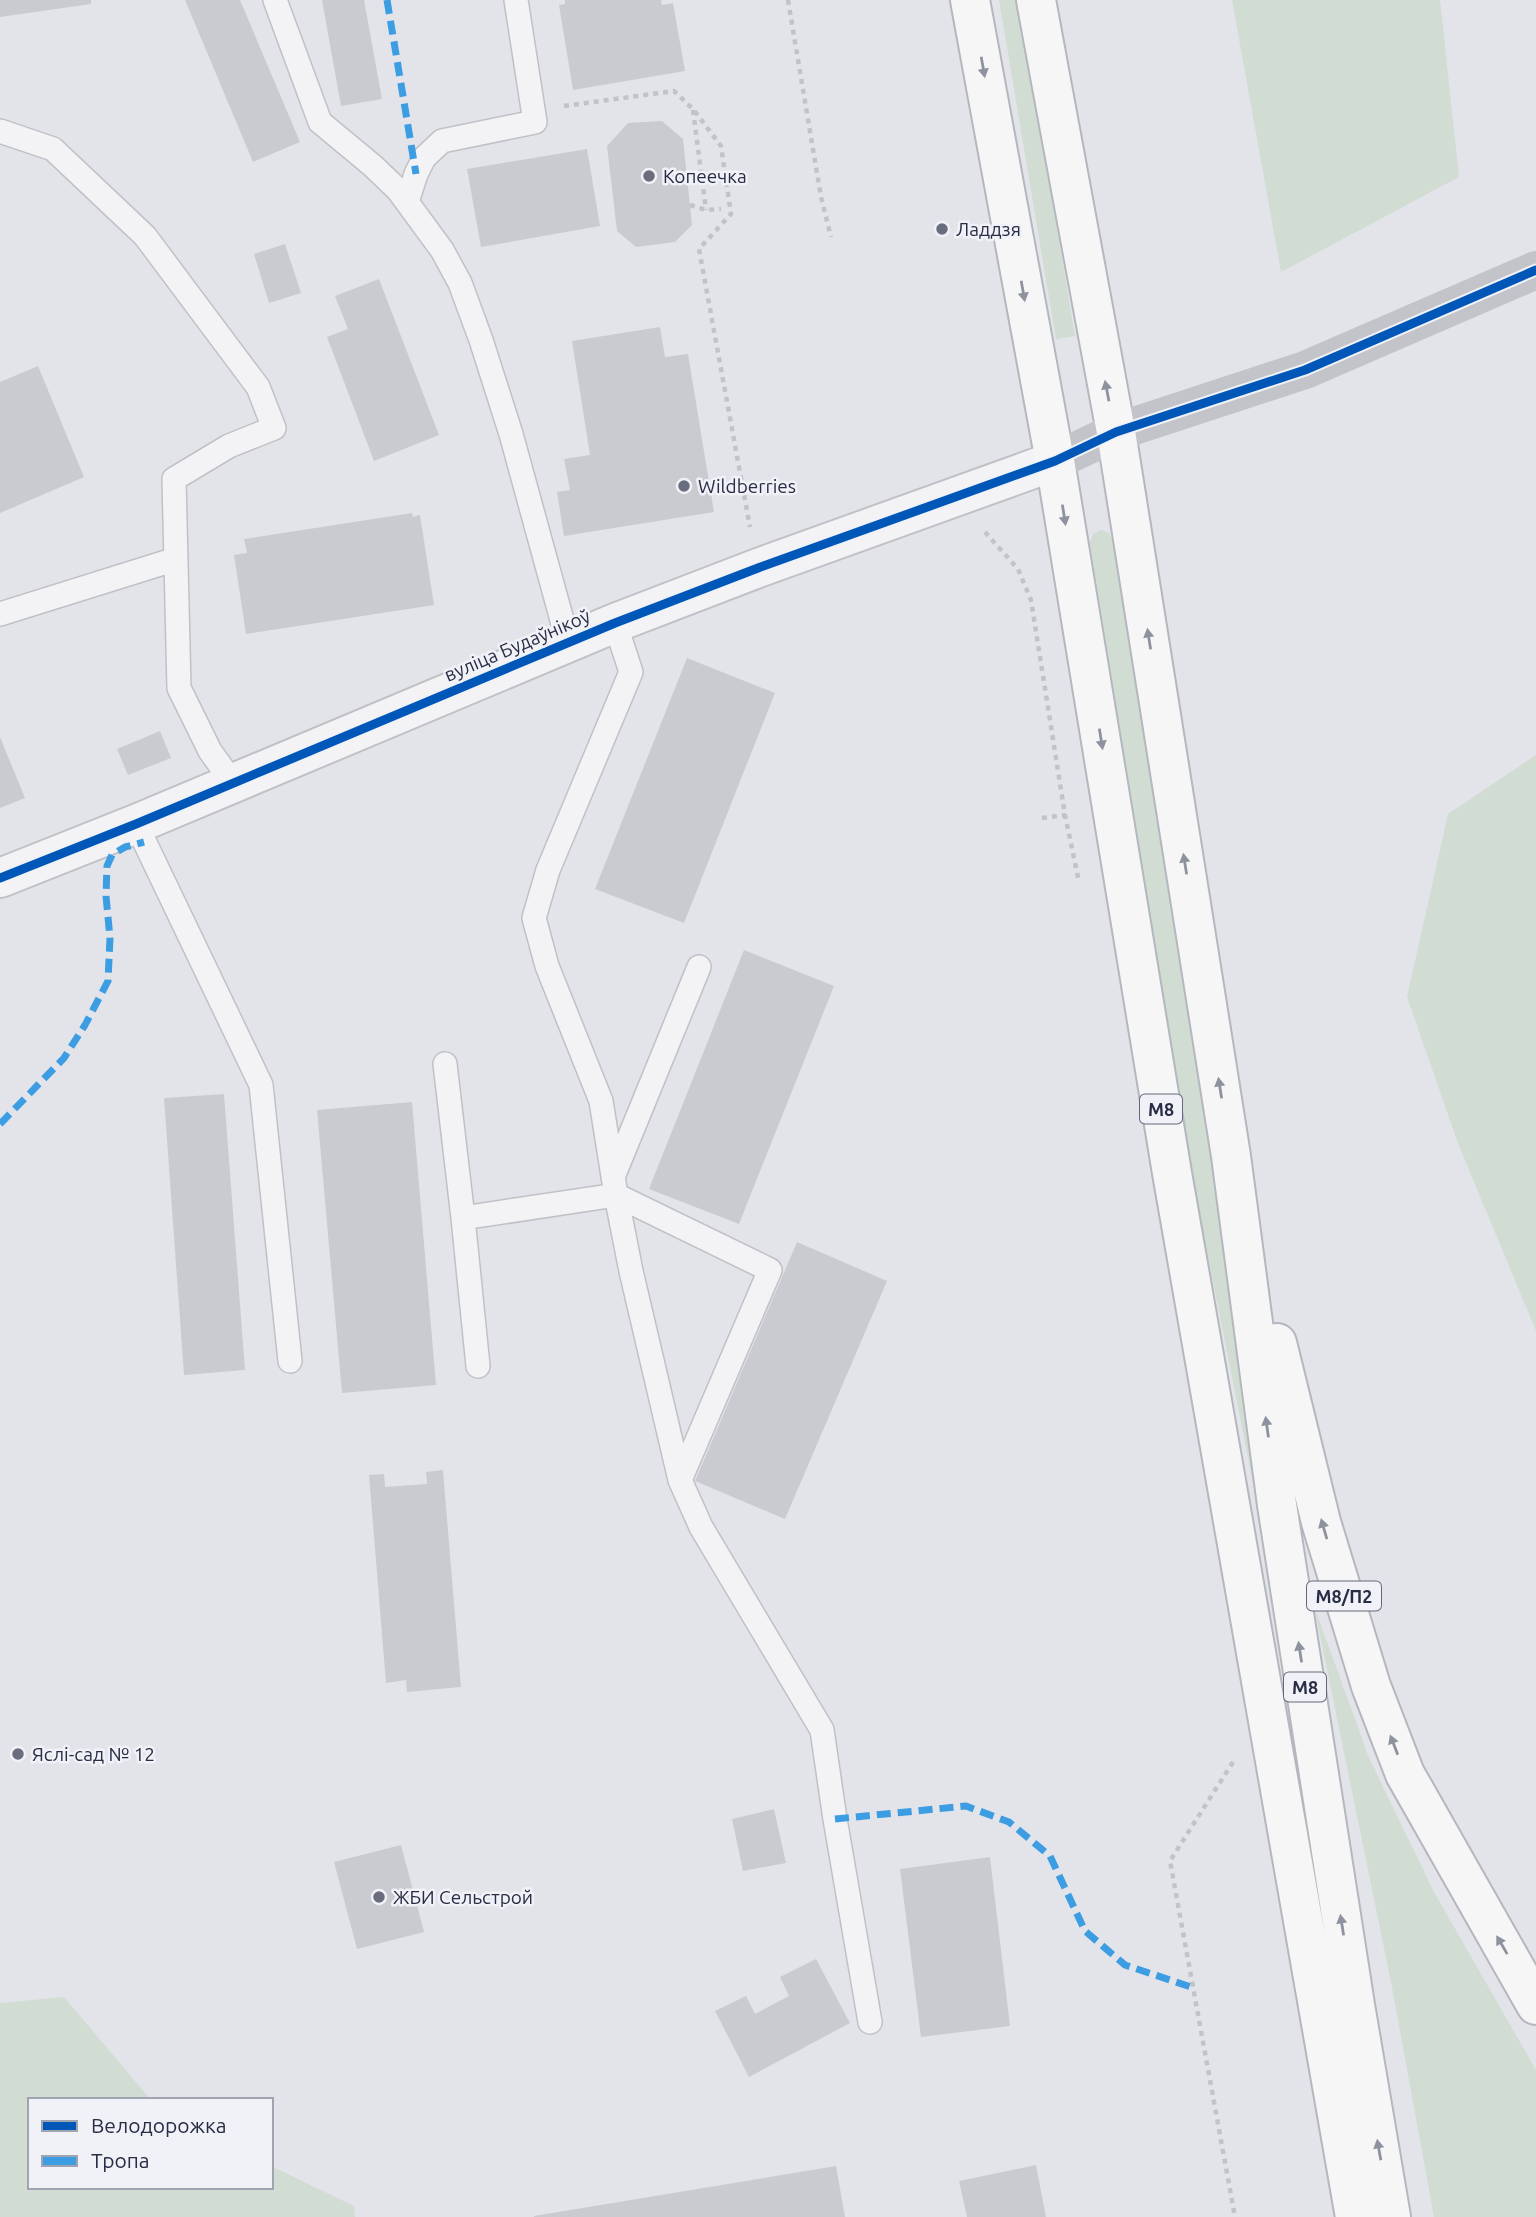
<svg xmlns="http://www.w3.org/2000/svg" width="1536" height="2217" viewBox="0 0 1536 2217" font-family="Ubuntu,sans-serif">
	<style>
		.green { fill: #d1dcd3 }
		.building { fill: #cacbd1 }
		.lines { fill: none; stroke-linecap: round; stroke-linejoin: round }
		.lane-casing { stroke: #c0c1c7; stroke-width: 26 }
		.street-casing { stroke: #c0c1c7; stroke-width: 42 }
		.highway-casing { stroke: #b5b7be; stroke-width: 42 }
		.path { stroke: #c1c3c9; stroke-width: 4.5; stroke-dasharray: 5 5; stroke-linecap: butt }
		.lane { stroke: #f3f3f5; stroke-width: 23 }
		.street { stroke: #f3f3f5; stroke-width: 38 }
		.secondary { stroke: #c3c4ca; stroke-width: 38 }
		.highway { stroke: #f6f6f7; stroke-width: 38 }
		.quiet { stroke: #3d9de3; stroke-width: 7; stroke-dasharray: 14 7; stroke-linecap: butt }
		.cycleway-casing { stroke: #f1f2f8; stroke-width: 13 }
		.cycleway { stroke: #0057b8; stroke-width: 9 }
		.oneway { fill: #8e929e }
		.poi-dot { fill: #696d7e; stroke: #f1f2f8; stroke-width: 2.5 }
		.labels { text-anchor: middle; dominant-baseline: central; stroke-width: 5; stroke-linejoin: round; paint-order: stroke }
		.shield { fill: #f1f2f8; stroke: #64687a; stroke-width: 2 }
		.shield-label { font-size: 18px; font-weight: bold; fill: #272d44 }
		.poi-label { font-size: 19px; fill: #272d44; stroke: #f1f2f8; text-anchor: start }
		.street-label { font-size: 19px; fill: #272d44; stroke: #f1f2f8 }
	</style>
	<rect width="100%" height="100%" fill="#e3e4e9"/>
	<path class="green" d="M999,0H1019L1075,336L1056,339Z
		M1232,0H1440L1459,177L1281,272Z
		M1101,530L1109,533L1113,541L1217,1184L1267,1553L1194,1186L1090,543L1093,534Z
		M1536,755V1331L1459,1146L1407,997L1448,814Z
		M1314,1606L1369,1758L1434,1892L1536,2070V2217H1434L1391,1982Z
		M64,1997L151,2100H30V2187H271V2166L354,2206L355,2217H0V2003Z"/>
	<path class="building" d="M0,0H91V4L0,17Z
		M185,0H240L300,142L253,162Z
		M322,0H364L382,99L341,106Z
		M565,0H661L662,5L673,3L685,71L573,90L559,5L565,4Z
		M662,121L683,139L692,225L675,242L636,247L617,231L607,146L628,123Z
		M587,149L600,226L481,247L467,169Z
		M285,244L301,293L269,303L254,254Z
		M379,279L439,435L374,461L327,337L348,329L335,296Z
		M660,327L665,357L688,354L714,512L564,536L557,492L570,490L564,459L590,455L572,341Z
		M38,366L84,477L0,513V382Z
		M412,513L413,517L420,515L434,605L246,634L234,555L247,553L244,539Z
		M687,658L775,693L684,923L595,889Z
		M160,731L171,758L128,775L117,749Z
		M0,737L25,798L0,808Z
		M744,950L834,986L739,1224L649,1189Z
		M224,1094L245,1370L184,1375L164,1098Z
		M412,1102L436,1385L342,1393L317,1110Z
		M797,1242L887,1281L785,1519L695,1481Z
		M443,1470L461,1687L407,1692L406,1680L386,1683L369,1475L384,1474L385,1487L427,1484L426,1472Z
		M774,1809L786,1863L743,1871L732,1819Z
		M401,1845L424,1932L357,1949L334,1862Z
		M990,1857L1010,2026L921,2037L900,1869Z
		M816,1959L850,2023L749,2077L715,2011L746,1996L755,2014L789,1996L780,1977Z
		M1036,2165L1046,2217H967L959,2181Z
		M836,2166L845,2217H534V2216Z"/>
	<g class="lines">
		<g class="lane-casing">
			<path id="lane" d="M275,0L320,122L373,166L398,190L442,250L460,283L481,340L511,434L568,642
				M0,131L53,149L145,236L258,387L274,428L229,446L174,479L179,688L210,751L233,783
				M407,202L416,174L424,158L442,141L535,122L516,0
				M0,614L176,559
				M615,623L631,672L548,870L534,918L547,966L601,1101L616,1195L631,1271L680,1480L701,1527L822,1730L835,1819L870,2022
				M136,824L261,1085L290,1361
				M445,1064L463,1218L616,1195L770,1270L680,1480
				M613,1177L699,967
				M463,1218L478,1366"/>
		</g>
		<g class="street-casing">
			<path id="street" d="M0,878L136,824L615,623L758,568L1055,461"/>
		</g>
		<g class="highway-casing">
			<path id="highway" d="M970,0L1055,461L1172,1173L1355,2217
				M1036,0L1116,432L1231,1156L1277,1505L1355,2005L1391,2217
				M1277,1343L1321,1522L1371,1686L1405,1774L1536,2005"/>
		</g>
		<path class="path" d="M788,0L821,197L831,237
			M564,106L674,91L693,109L721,146L731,214L699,249L750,527
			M693,110L706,210
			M690,205L706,210L721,209
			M985,532L1018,569L1031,600L1065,815L1079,882
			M1042,818L1066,815
			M1233,1762L1170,1861L1235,2217"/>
		<use href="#lane" class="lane"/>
		<use href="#street" class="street"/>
		<path class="secondary" d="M1055,461L1116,432L1305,370L1536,270"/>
		<use href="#highway" class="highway"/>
		<path class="quiet" d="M387,0L416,174
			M0,1124L64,1058L85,1025L108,981L110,938L106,896L107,866L112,855L125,847L144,842
			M835,1819L966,1806L1009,1822L1050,1856L1085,1931L1125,1965L1194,1988"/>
		<g class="cycleway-casing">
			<path id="cycleway" d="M0,878L136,824L615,623L758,568L1055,461L1116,432L1305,370L1536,270"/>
		</g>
		<use href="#cycleway" class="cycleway"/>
	</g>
	<defs><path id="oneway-solid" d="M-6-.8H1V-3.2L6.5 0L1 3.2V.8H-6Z" transform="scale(1.75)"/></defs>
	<g class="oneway">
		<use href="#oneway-solid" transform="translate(983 67) rotate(80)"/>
		<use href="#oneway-solid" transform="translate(1023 291) rotate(80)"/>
		<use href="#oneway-solid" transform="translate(1107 391) rotate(-101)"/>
		<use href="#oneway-solid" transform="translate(1064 515) rotate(81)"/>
		<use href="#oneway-solid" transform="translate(1149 639) rotate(-99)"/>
		<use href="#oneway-solid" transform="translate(1101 739) rotate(81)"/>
		<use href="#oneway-solid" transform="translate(1185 864) rotate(-99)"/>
		<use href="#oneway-solid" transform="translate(1220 1088) rotate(-99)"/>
		<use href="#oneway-solid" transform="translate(1267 1427) rotate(-98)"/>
		<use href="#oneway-solid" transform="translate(1324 1529) rotate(-106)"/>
		<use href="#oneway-solid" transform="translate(1300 1652) rotate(-99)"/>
		<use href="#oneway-solid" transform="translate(1394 1745) rotate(-111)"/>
		<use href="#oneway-solid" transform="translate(1342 1925) rotate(-99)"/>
		<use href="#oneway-solid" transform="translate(1502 1945) rotate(-120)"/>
		<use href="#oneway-solid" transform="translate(1379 2150) rotate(-100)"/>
	</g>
	<g class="poi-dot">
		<circle cx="649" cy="176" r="7"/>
		<circle cx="942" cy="229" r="7"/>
		<circle cx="684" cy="486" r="7"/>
		<circle cx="18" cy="1754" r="7"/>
		<circle cx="379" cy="1897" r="7"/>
	</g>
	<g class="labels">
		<g class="shield">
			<rect x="1140" y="1094.5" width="42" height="29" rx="5"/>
			<rect x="1307" y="1581.5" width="74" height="29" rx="5"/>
			<rect x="1284" y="1672.5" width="42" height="29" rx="5"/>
		</g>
		<g class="shield-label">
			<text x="1161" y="1109">М8</text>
			<text x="1344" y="1596">М8/П2</text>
			<text x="1305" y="1687">М8</text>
		</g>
		<g class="poi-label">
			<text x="663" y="176">Копеечка</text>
			<text x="956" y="229">Ладдзя</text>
			<text x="698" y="486">Wildberries</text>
			<text x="32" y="1754">Яслі-сад № 12</text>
			<text x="393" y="1897">ЖБИ Сельстрой</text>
		</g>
		<g class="street-label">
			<text transform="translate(517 645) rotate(-23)">вуліца Будаўнікоў</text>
		</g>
	</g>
	<rect x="28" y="2098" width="245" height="91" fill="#f1f2f8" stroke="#a0a3b0" stroke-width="2"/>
	<rect x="42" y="2121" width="35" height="10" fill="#0057b8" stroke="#a0a3b0" stroke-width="2"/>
	<text x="91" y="2133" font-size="21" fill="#272d44">Велодорожка</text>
	<rect x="42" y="2156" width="35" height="10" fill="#3d9de3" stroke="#a0a3b0" stroke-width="2"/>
	<text x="91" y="2168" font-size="21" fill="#272d44">Тропа</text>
</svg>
